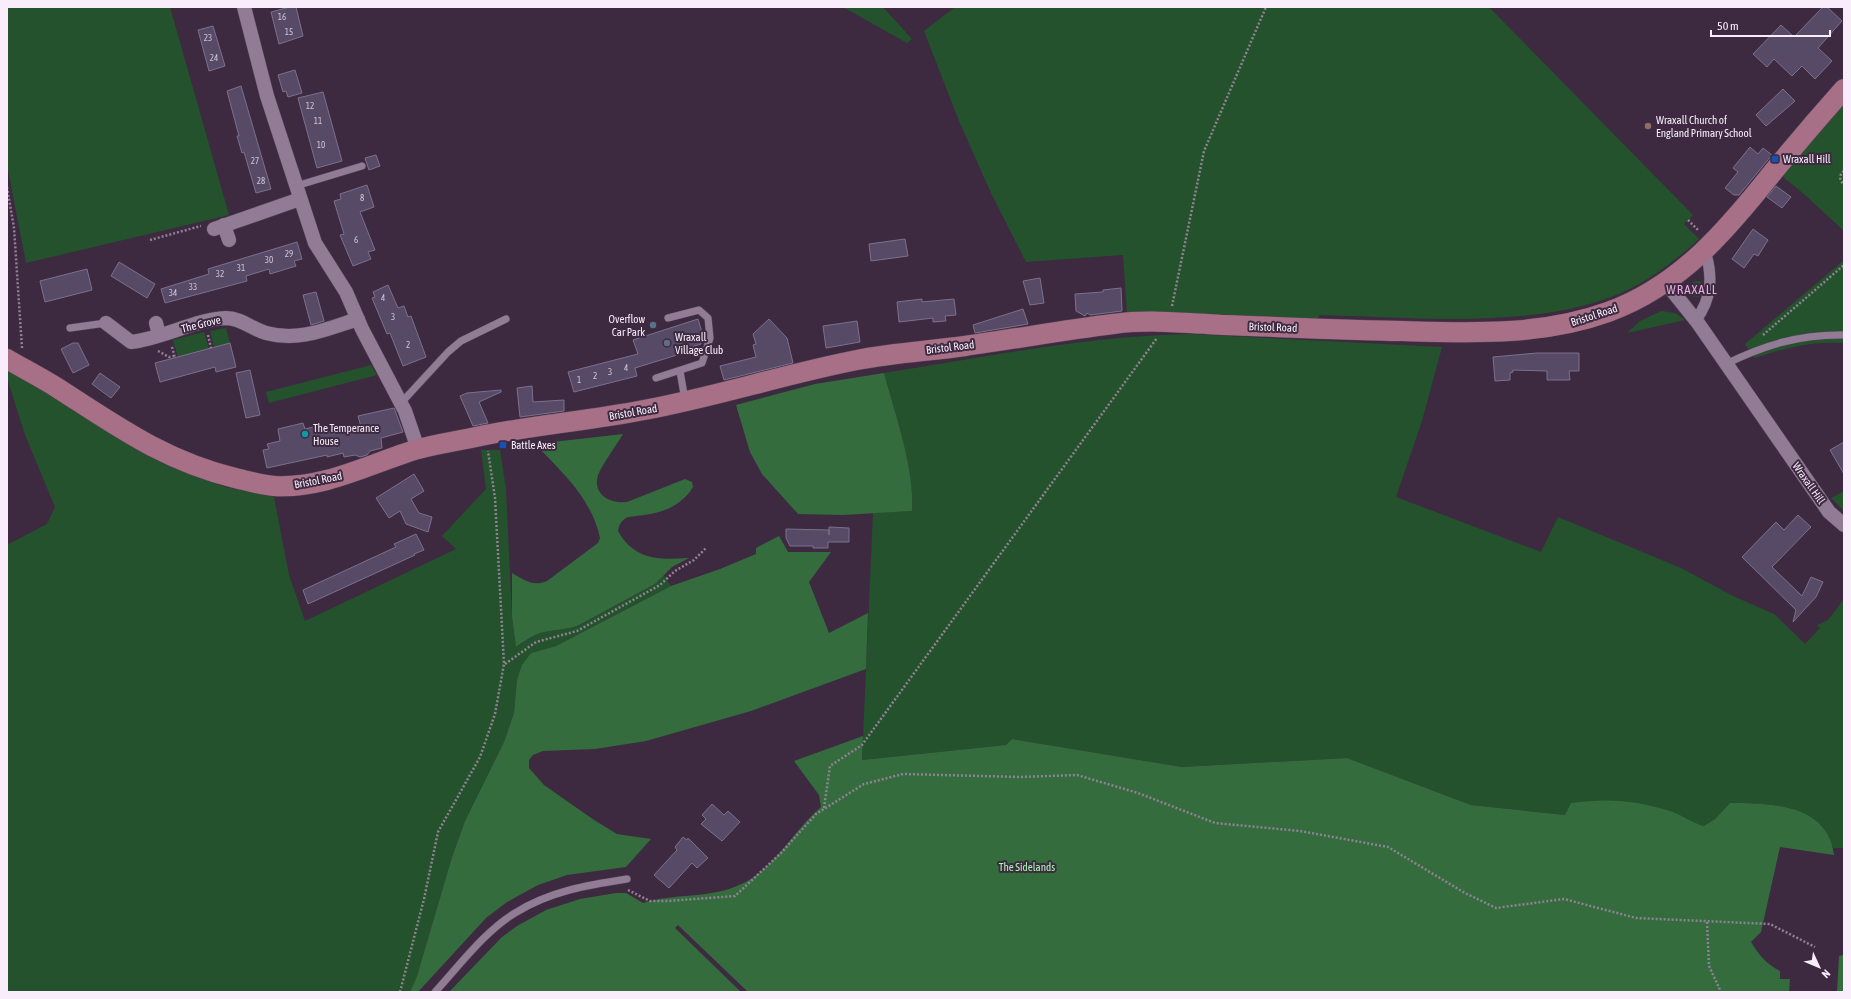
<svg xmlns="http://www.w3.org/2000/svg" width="1851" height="999" viewBox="0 0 1851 999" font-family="'Asap Condensed',sans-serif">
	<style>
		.green { fill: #24522d }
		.forest { fill: #346c3e }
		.building { fill: #574a66; stroke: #7d708d }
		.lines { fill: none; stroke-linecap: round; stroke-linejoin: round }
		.service-casing { stroke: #56475a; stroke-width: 8 }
		.pedestrian-casing { stroke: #56475a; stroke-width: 12 }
		.minor-casing { stroke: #56475a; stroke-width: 15 }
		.secondary-casing { stroke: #56475a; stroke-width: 21 }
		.path { stroke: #918194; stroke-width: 2.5; stroke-dasharray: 2 2; stroke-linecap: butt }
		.service { stroke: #917b95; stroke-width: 7 }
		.pedestrian { stroke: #917b95; stroke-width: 11 }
		.minor { stroke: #917b95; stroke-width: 14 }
		.secondary { stroke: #a87086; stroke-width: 20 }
		.education-dot { fill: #8d6e63; stroke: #3d2a40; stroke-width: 1.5 }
		.transit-dot { fill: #1a4fb4; stroke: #3d2a40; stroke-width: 1.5 }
		.service-dot { fill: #5c6f8a; stroke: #3d2a40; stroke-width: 1.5 }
		.culture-dot { fill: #0f9aa8; stroke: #3d2a40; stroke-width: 1.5 }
		.labels { text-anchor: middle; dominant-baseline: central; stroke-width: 4; stroke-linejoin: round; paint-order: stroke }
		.number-label { font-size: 9px; fill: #d0c4d6 }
		.poi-label { font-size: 11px; fill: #f9edfc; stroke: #3d2a40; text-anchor: start }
		.street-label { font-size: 11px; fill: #f9edfc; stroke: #3d2a40 }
		.park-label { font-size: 11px; fill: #a7f8b2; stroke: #3d2a40 }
		.quarter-label { font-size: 13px; letter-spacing: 1px; fill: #e9aade; stroke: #3d2a40 }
	</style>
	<rect width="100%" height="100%" fill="#3d2a40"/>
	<path class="green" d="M7,7H170L229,215L26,263L7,165Z
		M843,7H883L912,39L907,43Z
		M955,7H1489L1693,215L1684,224L1699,239C1673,263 1644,285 1611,297C1526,329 1409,317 1319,315L1318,321L1219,314H1127L1123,255L1026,262L991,193L959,121L924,31Z
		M1844,104V231L1804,194L1783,177V173Z
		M1844,260V343C1810,341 1786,348 1754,358L1745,344Z
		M1689 289a8 8 0 1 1 16 0a8 8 0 1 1-16 0Z
		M1661,311L1675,313L1685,320L1627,333L1640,321Z
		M226,328L230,343L214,347L210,331Z
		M204,332L209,349L178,357L173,340Z
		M1189,334L1442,347L1422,421L1396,497L1541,552L1558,517L1681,568L1733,596L1774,614L1805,644L1820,628L1817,625L1828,620L1844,599V848H1833C1819,804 1769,803 1730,803L1715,819L1704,826L1692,823L1672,812L1565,815L1471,805L1347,758L1182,767L1012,739L1006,745L862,760L873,513L912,511C915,470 895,414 884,373C986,357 1086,336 1189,334Z
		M371,365L377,375L269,403L266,392Z
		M7,366L136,449L164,464L225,487L274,497L289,575L305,621L456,549L442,536L486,489L481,450H500L506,489L512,617L516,647C523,644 529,638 535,635C549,629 565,631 579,625L655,584L663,574L671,586L556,646L531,653L517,680L514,713L504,742L465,821L452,857L417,976L410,992H7V545L47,524L55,507L25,435L7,378Z
		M1844,491V511L1831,498Z"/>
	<path class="forest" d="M884,373C895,414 915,469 912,511L843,515L798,514L762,474L750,452L736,405L815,384Z
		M623,434C616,446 603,463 598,475C592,495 611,504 627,502L685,479L692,482L693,487C683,504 664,513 644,515C639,516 630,516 626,518C621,521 619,525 618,531C634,560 659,560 689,558L672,567L655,584L579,625C565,631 549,629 535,635C529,638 522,643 516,647L512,617V573C524,580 533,587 547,581L598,543L600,538C592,499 562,472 535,444Z
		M779,536L788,552H831L809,582L829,633L868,613L866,669L751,711L646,741L595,749L543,751L533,755L529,760V768L544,785L594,820L617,834L651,839L626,867L567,875L538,885L507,902L486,918L418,992H410L417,976L452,857L465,821L504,742L514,713L517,680L522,665L531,653L556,646L671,586L720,569L756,554V548Z
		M863,736L862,760L1006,745L1012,739L1182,767L1347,758L1471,805L1565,815L1571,803C1608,798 1635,800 1670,811C1682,815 1692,823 1704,826L1715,819L1730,803C1770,803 1828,804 1834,855L1780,847L1761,932L1751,942C1759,955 1766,964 1780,971V979H1790L1789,992H748L678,925L675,928L741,992H449L502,937L517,926L546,910L580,899L616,893H626L643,903C674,893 709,899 739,885C772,872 794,830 821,807L819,795L794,761Z
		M1844,955V992H1837L1839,956Z"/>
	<path class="building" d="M290,7H296L303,36L279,44L271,12Z
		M1823,7H1827L1842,21L1818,48L1832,61L1815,79L1802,66L1792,76L1774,59L1767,67L1753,54L1781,25L1794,37Z
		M213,26L225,66L209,71L198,30Z
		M295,70L302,93L288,97L286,91L283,92L278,75Z
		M241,86L271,189L256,193L244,152L242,153L237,136H239L227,91Z
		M1783,89L1795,101L1766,126L1756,115Z
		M323,92L342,161L317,168L298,98Z
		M1750,147L1758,154L1763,148L1772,155L1739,195H1734L1725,188L1738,172L1733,168Z
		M376,155L380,166L369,170L365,158Z
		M367,185L374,207L360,212L375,250L368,252L371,259L353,266L340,235L344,234L334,201L341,199L340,194Z
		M1776,186L1791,197L1782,208L1767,197Z
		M1753,229L1768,240L1758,256L1754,254L1744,268L1732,259Z
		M905,239L908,256L871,261L869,244Z
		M297,242L302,259L294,261L296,266L270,274L269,269L246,276L247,281L165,303L161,289L209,274L208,269Z
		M119,262L155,284L147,298L111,276Z
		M87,269L92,290L45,302L40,281Z
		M1040,278L1044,303L1030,305L1023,281Z
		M388,285L398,308L404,306L408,317L411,316L426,357L403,366L390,333L387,334L372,298L375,297L373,292Z
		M1121,288L1122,311L1090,315L1087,313L1085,316L1076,311L1075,294L1103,292V290Z
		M316,292L324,321L311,325L303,295Z
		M922,299V302L954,299L956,315L945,316L946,321L933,322V318L899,322L897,302Z
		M1023,309L1028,324L975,333L973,325Z
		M698,319L704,339L700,341L701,344L676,352L677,355L635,368L637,376L574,392L568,372L638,354L633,340Z
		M769,319L787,338L793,363L724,380L720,366L756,357L753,345L756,344L753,334Z
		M857,321L860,342L826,348L823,326Z
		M73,343H78L89,365L73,373L61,349Z
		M230,343L236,367L216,372L215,367L160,382L155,363Z
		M1537,353H1579V371H1569L1570,380H1547V371L1513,370V372L1510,373V380L1495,381L1493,357Z
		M250,370L260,415L246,418L236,373Z
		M100,373L120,387L111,398L92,384Z
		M532,386L533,402L564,400V411L520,417L517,388Z
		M501,390V392L479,402L488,423L473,426L460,396L467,393Z
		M394,408L403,432L381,438L382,448L370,451L367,455L360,457L355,455L344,457L343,453L327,457V455L267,468L263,450L269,449L267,444L280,441L278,429L303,423L305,429L317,426L318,430L326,428L327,432L330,431L331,434L361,427L358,416Z
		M1844,442V474L1830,450Z
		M414,474L424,491L411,499L419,513L432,517L428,532L406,524L400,511L389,518L376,498Z
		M1798,515L1811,527L1772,567L1802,596L1811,577L1823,582L1816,597L1793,622L1796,610L1742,557L1776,522L1784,530Z
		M829,527L849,528V542H828V548H813V546H790L786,538V529L829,530V535Z
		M416,534L424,550L414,554L415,555L308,604L303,590L396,547L394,544Z
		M712,804L724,815L728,811L740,822L722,841L701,824L706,819L702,815Z
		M683,837L687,840L688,838L708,858L697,868L692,863L669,888L654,875L677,850L675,847Z"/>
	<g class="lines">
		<g class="service-casing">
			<path id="service" d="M296,186L362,166
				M70,328L106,323
				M1726,364C1764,345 1801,334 1844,335
				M680,371L685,400
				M656,378L702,363L710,338L708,318L699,310L668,318
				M401,403L448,352L461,341L506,319
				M435,992C459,966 485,931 515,913C550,891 588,885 627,879"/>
		</g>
		<g class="pedestrian-casing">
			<path id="pedestrian" d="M1696,320C1712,298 1713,276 1705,251"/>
		</g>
		<g class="minor-casing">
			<path id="minor" d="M244,7L267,96L315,243L346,292L362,329L405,411L418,449
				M224,225L229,240
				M214,229L300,199
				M1666,283L1698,323L1829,512L1844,525
				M106,323L131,342C161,339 197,319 226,318C241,318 252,329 266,333C299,342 327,329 358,319
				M156,323L159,335"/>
		</g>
		<g class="secondary-casing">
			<path id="secondary" d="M7,359C24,369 42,378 59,389C118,427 165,461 235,478C248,481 261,485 274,486C325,489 371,463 418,449C437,444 457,441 476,437C532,425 588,421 644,410C715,397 785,374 857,360C893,353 929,351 965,346C1015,339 1064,330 1113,324C1149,319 1187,323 1223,325C1282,327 1342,330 1402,331C1471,333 1542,336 1608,312C1680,286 1727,230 1773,172C1796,144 1820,116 1844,89"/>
		</g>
		<path class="path" d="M1844,171C1839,174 1839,181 1844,184
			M7,187L14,228L22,348
			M1688,220L1699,231
			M150,240L201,226
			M1172,306L1204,151L1266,7
			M208,335L211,348
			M1763,335L1844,265
			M172,347L175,358
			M158,351L169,357L174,356
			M505,664L536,642L577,631L660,585L675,571L694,560L706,548
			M824,808L830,766L862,745L1157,338
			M628,890L650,901H668L735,896L781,853L816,814L864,784L903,774L1020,777L1077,775L1138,793L1215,823L1300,831L1388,847L1465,893L1496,908L1564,899L1636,918L1770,924L1815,947
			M1707,922L1709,966L1721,992
			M400,992L424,899L438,832L480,757L495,714L504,664L495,498L488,451"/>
		<use href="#service" class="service"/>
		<use href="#pedestrian" class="pedestrian"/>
		<use href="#minor" class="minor"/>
		<use href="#secondary" class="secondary"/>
	</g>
	<circle class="education-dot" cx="1648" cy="126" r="4"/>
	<g class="transit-dot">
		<rect x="1771" y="155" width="8" height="8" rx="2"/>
		<rect x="499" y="441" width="8" height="8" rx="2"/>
	</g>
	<g class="service-dot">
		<circle cx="653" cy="325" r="4"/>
		<circle cx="667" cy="343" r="4"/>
	</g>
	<circle class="culture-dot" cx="305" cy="434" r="4"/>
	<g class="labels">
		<g class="number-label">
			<text x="282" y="17">16</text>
			<text x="289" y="32">15</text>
			<text x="208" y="38">23</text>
			<text x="214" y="58">24</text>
			<text x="310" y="106">12</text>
			<text x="318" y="121">11</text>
			<text x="321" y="145">10</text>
			<text x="255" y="161">27</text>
			<text x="261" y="181">28</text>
			<text x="362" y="198">8</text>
			<text x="356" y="240">6</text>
			<text x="289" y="254">29</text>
			<text x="269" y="260">30</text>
			<text x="241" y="268">31</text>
			<text x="220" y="274">32</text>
			<text x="193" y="287">33</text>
			<text x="173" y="293">34</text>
			<text x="383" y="298">4</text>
			<text x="393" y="317">3</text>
			<text x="408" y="345">2</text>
			<text x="626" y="368">4</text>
			<text x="610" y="372">3</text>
			<text x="595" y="376">2</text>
			<text x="579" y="380">1</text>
		</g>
		<g class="poi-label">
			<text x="1656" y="120">Wraxall Church of<tspan x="1656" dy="13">England Primary School</tspan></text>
			<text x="1783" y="159">Wraxall Hill</text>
			<text x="645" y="319" text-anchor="end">Overflow<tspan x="645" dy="13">Car Park</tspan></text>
			<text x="675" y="337">Wraxall<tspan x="675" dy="13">Village Club</tspan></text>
			<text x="313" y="428">The Temperance<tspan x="313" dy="13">House</tspan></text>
			<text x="511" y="445">Battle Axes</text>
		</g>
		<g class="street-label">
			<text transform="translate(1594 315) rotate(-18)">Bristol Road</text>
			<text transform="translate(201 324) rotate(-14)">The Grove</text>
			<text transform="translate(1273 327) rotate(2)">Bristol Road</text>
			<text transform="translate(950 347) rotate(-7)">Bristol Road</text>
			<text transform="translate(633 412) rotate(-10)">Bristol Road</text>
			<text transform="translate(318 480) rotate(-11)">Bristol Road</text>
			<text transform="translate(1809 483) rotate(55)">Wraxall Hill</text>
		</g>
		<g class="park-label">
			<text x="1027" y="867">The Sidelands</text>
		</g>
		<g class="quarter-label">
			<text x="1692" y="289">WRAXALL</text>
		</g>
	</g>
	<rect width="1851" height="999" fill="none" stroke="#f9edfc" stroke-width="16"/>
	<g transform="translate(1819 967) rotate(134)" stroke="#3d2a40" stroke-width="3" paint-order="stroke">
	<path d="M0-3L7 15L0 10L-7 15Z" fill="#f9edfc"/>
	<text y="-6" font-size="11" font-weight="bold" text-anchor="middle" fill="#f9edfc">N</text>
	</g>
	<path d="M1711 30v6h119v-6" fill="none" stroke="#f9edfc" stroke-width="2"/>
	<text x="1717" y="30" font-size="12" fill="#f9edfc" stroke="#3d2a40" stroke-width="3" paint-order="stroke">50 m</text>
</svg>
